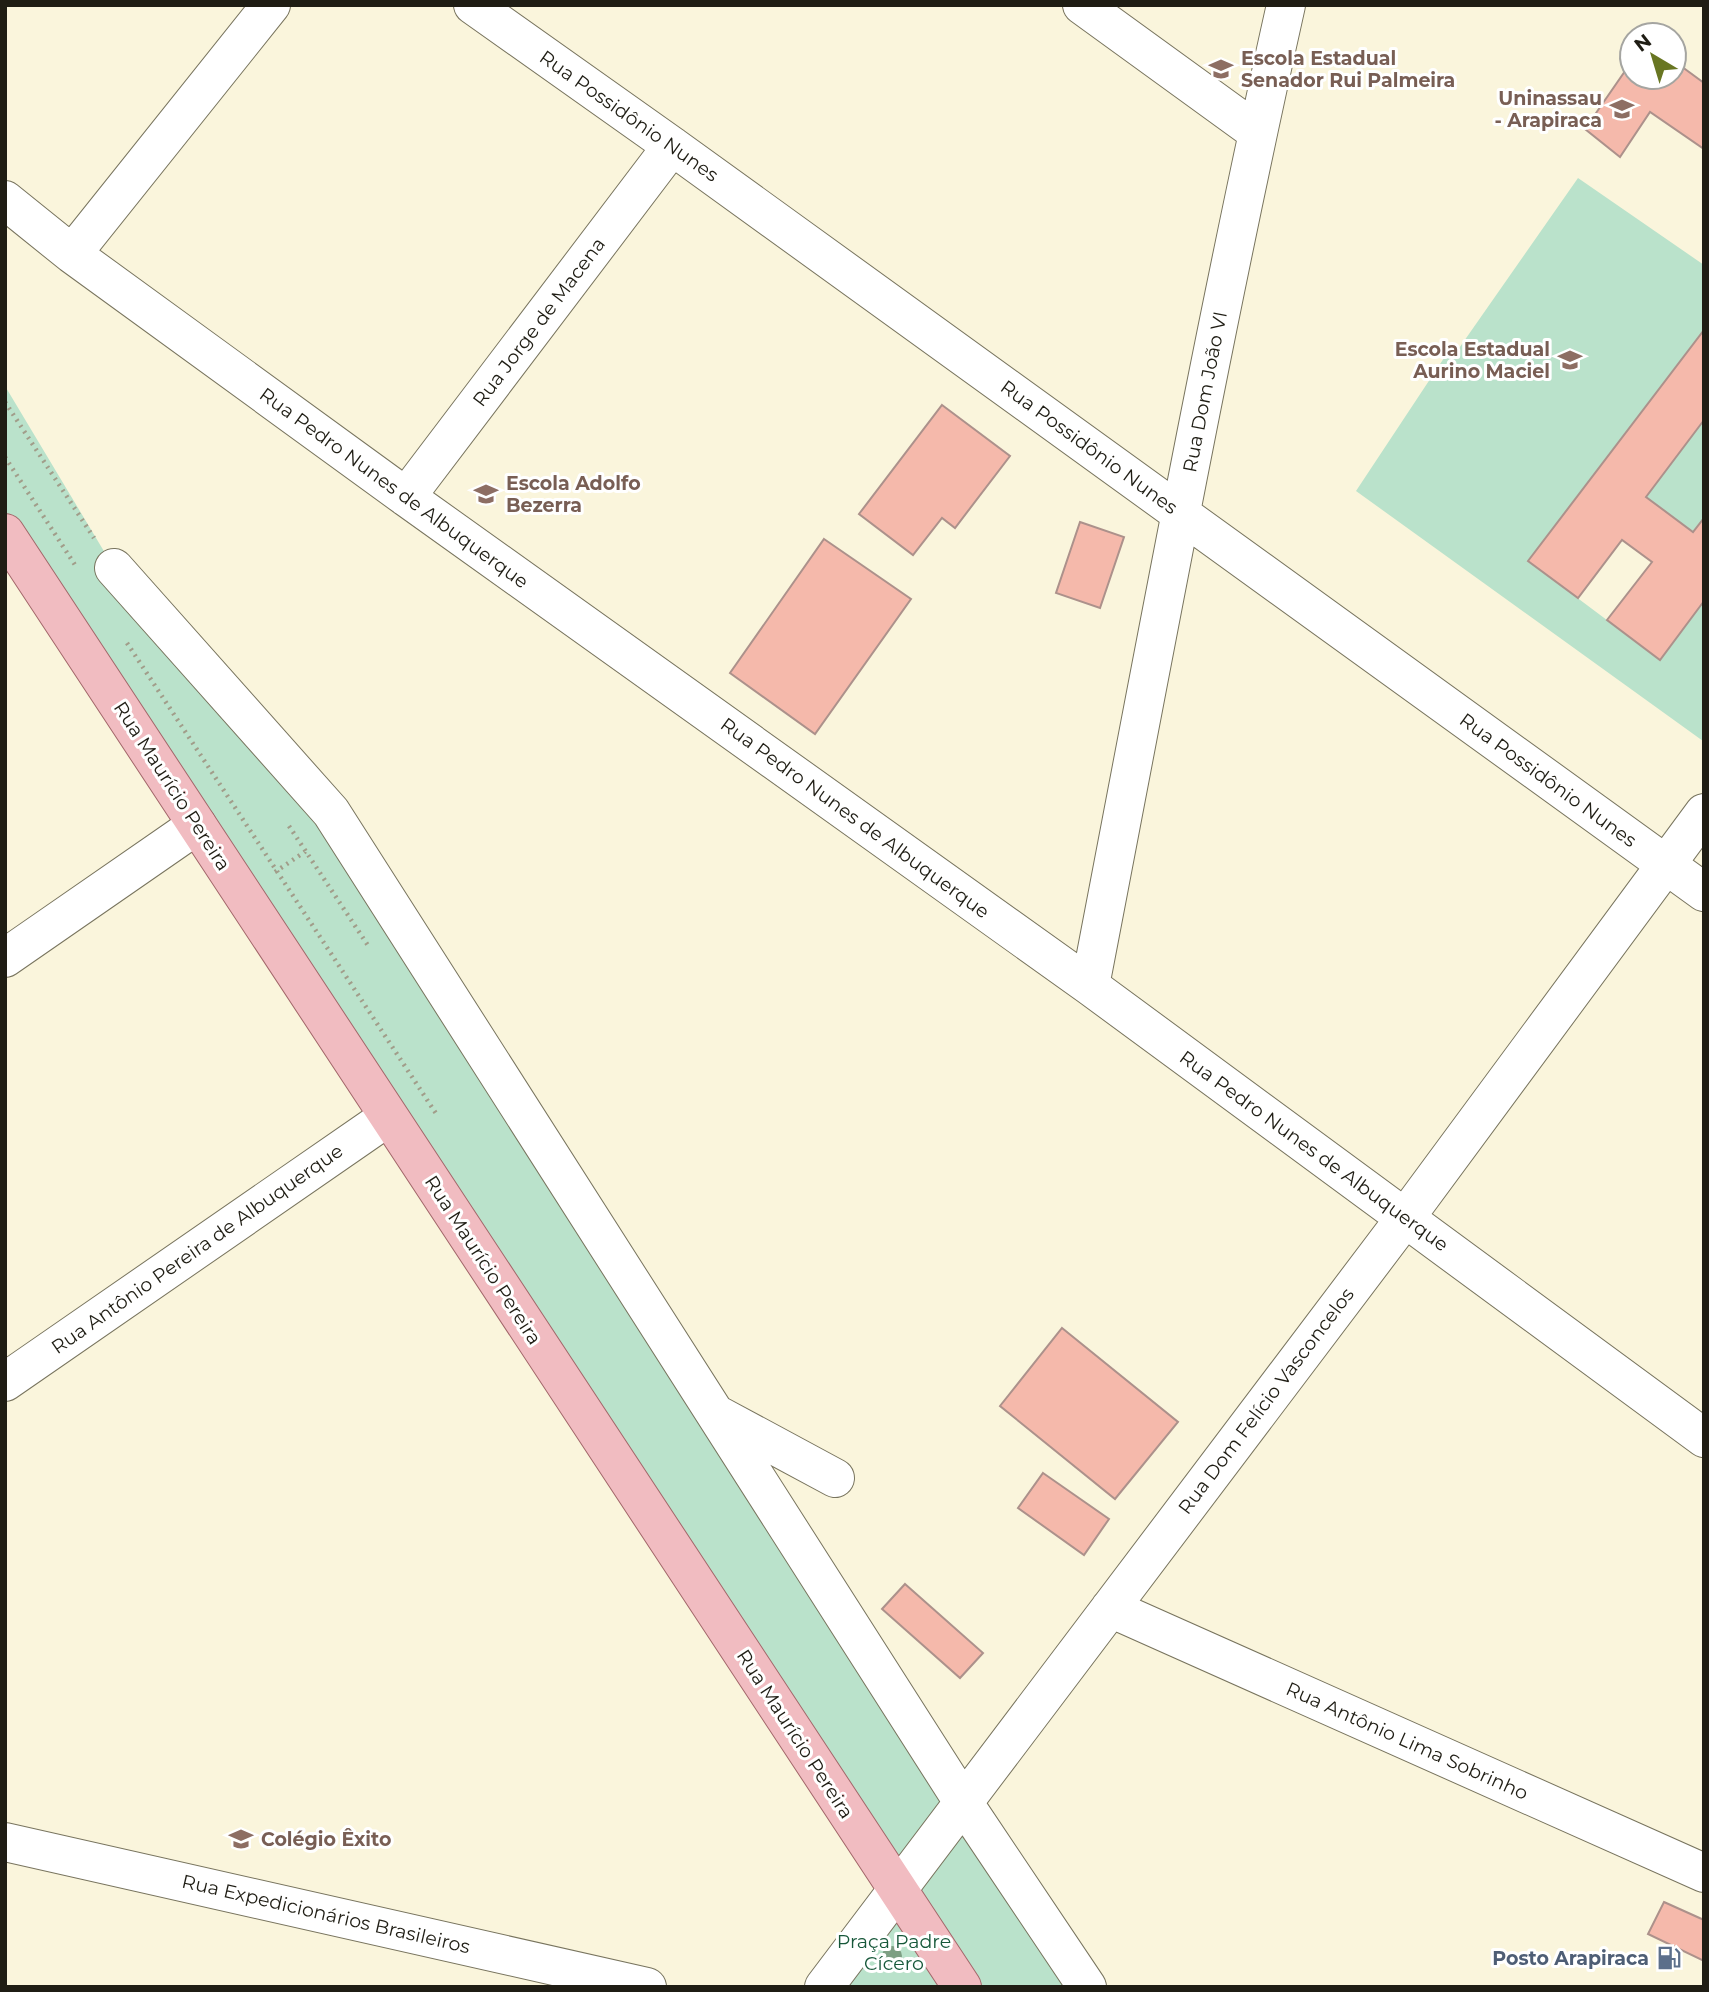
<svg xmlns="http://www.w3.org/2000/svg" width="1709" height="1992" viewBox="0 0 1709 1992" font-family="Montserrat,sans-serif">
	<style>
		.green { fill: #bae2cb }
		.building { fill: #f5b9ab; stroke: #ac918b; stroke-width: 2 }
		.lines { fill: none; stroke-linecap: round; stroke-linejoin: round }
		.minor-casing { stroke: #78745e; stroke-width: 40 }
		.major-casing { stroke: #a2676a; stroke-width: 40 }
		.path { stroke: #a19d8a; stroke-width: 4.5; stroke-dasharray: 2 5; stroke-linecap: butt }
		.minor { stroke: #fff; stroke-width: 38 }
		.major { stroke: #f1bcc1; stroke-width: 38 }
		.tree { fill: #7d9f83 }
		.labels { text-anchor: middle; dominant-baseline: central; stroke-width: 6; stroke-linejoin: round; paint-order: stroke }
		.education-label { font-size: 19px; font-weight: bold; fill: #785e54; stroke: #fff; text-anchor: start }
		.street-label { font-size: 19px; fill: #1f1d14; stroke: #fff }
		.park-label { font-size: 19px; fill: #17583a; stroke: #fff }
		.service-label { font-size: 19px; font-weight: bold; fill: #4e5e75; stroke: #fff; text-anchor: end }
	</style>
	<rect width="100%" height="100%" fill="#faf5dc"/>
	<path class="green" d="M1578,178L1704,265V330L1528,561L1659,659L1704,601L1703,741L1356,491L1448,352L1455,354Z
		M5,386L114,568L331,812L1087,1987H824L897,1890L5,533Z
		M1704,420V518L1693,532L1646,497Z"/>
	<path class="building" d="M1632,61V77H1674V61L1704,83V149L1650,112L1620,157L1585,129Z
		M1704,330V420L1646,497L1693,532L1704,518V601L1660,660L1607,620L1652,562L1622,540L1578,598L1528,561Z
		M942,405L1010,456L955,528L942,518L913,555L859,514Z
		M1080,522L1124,537L1100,608L1056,593Z
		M824,539L911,599L815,734L730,673Z
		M1062,1328L1178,1422L1115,1499L1000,1406Z
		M1043,1473L1109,1519L1084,1555L1018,1508Z
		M905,1584L983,1653L960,1678L882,1609Z
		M1664,1902L1704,1920V1961L1648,1934Z"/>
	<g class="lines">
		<g class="minor-casing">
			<path id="minor" d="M473,5L672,146L1704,892
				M1082,5L1257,132
				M5,200L72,254L406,497L1090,986L1704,1438
				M72,254L271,5
				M406,497L672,146
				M114,568L331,812L963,1802L1087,1987
				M5,958L197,825
				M1090,986C1153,659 1213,331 1286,5
				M5,1382L388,1117
				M718,1415L835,1478
				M1110,1608L1704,1873
				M5,1842L647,1987
				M824,1987L1405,1218L1704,813"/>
		</g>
		<g class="major-casing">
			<path id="major" d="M5,533L962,1987"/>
		</g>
		<path class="path" d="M5,402L94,538
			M5,457L77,568
			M127,643L437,1115
			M289,826L369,947
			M275,872L306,851"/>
		<use href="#minor" class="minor"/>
		<use href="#major" class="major"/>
	</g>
	<circle class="tree" cx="892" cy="1956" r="10"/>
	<defs>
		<g id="school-bare" transform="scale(1.89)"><path d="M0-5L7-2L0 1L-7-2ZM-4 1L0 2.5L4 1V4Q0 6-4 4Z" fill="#8d6e63" stroke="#fff" stroke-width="2.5" paint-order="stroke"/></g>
		<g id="university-bare" transform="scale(1.89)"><path d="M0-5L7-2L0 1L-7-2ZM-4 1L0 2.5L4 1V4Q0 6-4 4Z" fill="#8d6e63" stroke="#fff" stroke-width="2.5" paint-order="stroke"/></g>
		<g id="fuel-bare" transform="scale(1.89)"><path d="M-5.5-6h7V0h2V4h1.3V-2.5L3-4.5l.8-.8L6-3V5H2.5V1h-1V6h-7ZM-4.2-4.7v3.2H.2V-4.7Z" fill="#5c6f8a" stroke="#fff" stroke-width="2.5" paint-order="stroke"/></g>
	</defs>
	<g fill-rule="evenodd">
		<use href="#school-bare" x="1221" y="69"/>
		<use href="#university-bare" x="1622" y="109"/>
		<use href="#school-bare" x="1570" y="360"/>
		<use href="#school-bare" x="486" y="494"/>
		<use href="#school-bare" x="241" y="1839"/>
		<use href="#fuel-bare" x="1669" y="1958"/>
	</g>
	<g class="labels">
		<g class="education-label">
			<text x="1241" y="58">Escola Estadual<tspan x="1241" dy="22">Senador Rui Palmeira</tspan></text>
			<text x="1602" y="98" text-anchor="end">Uninassau<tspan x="1602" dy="22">- Arapiraca</tspan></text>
			<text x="1550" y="349" text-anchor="end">Escola Estadual<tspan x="1550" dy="22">Aurino Maciel</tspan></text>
			<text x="506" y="483">Escola Adolfo<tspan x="506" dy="22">Bezerra</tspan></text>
			<text x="261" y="1839">Colégio Êxito</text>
		</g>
		<g class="street-label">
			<text transform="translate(629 116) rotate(35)">Rua Possidônio Nunes</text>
			<text transform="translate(539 322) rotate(-53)">Rua Jorge de Macena</text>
			<text transform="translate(1205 392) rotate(-79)">Rua Dom João VI</text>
			<text transform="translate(1089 447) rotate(36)">Rua Possidônio Nunes</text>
			<text transform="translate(394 488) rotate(36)">Rua Pedro Nunes de Albuquerque</text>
			<text transform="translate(1548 780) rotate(36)">Rua Possidônio Nunes</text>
			<text transform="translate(172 786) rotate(57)">Rua Maurício Pereira</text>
			<text transform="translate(855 818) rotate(36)">Rua Pedro Nunes de Albuquerque</text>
			<text transform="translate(1314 1151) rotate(36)">Rua Pedro Nunes de Albuquerque</text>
			<text transform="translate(197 1249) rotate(-35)">Rua Antônio Pereira de Albuquerque</text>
			<text transform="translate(483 1260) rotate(57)">Rua Maurício Pereira</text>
			<text transform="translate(1266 1401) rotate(-53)">Rua Dom Felício Vasconcelos</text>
			<text transform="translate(795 1734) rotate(57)">Rua Maurício Pereira</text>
			<text transform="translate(1407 1741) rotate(24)">Rua Antônio Lima Sobrinho</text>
			<text transform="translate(326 1914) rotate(13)">Rua Expedicionários Brasileiros</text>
		</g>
		<g class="park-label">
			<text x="894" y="1941">Praça Padre<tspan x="894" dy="22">Cícero</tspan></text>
		</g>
		<g class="service-label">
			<text x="1649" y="1958">Posto Arapiraca</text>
		</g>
	</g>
	<rect width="1709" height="1992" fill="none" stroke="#1f1d14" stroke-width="14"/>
	<g transform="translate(1653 56) rotate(322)"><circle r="33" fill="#ffffff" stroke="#a5a5a1" stroke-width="2"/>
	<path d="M0-5L12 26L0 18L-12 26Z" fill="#687622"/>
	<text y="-10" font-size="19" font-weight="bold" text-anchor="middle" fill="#1f1d14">N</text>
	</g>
</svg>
